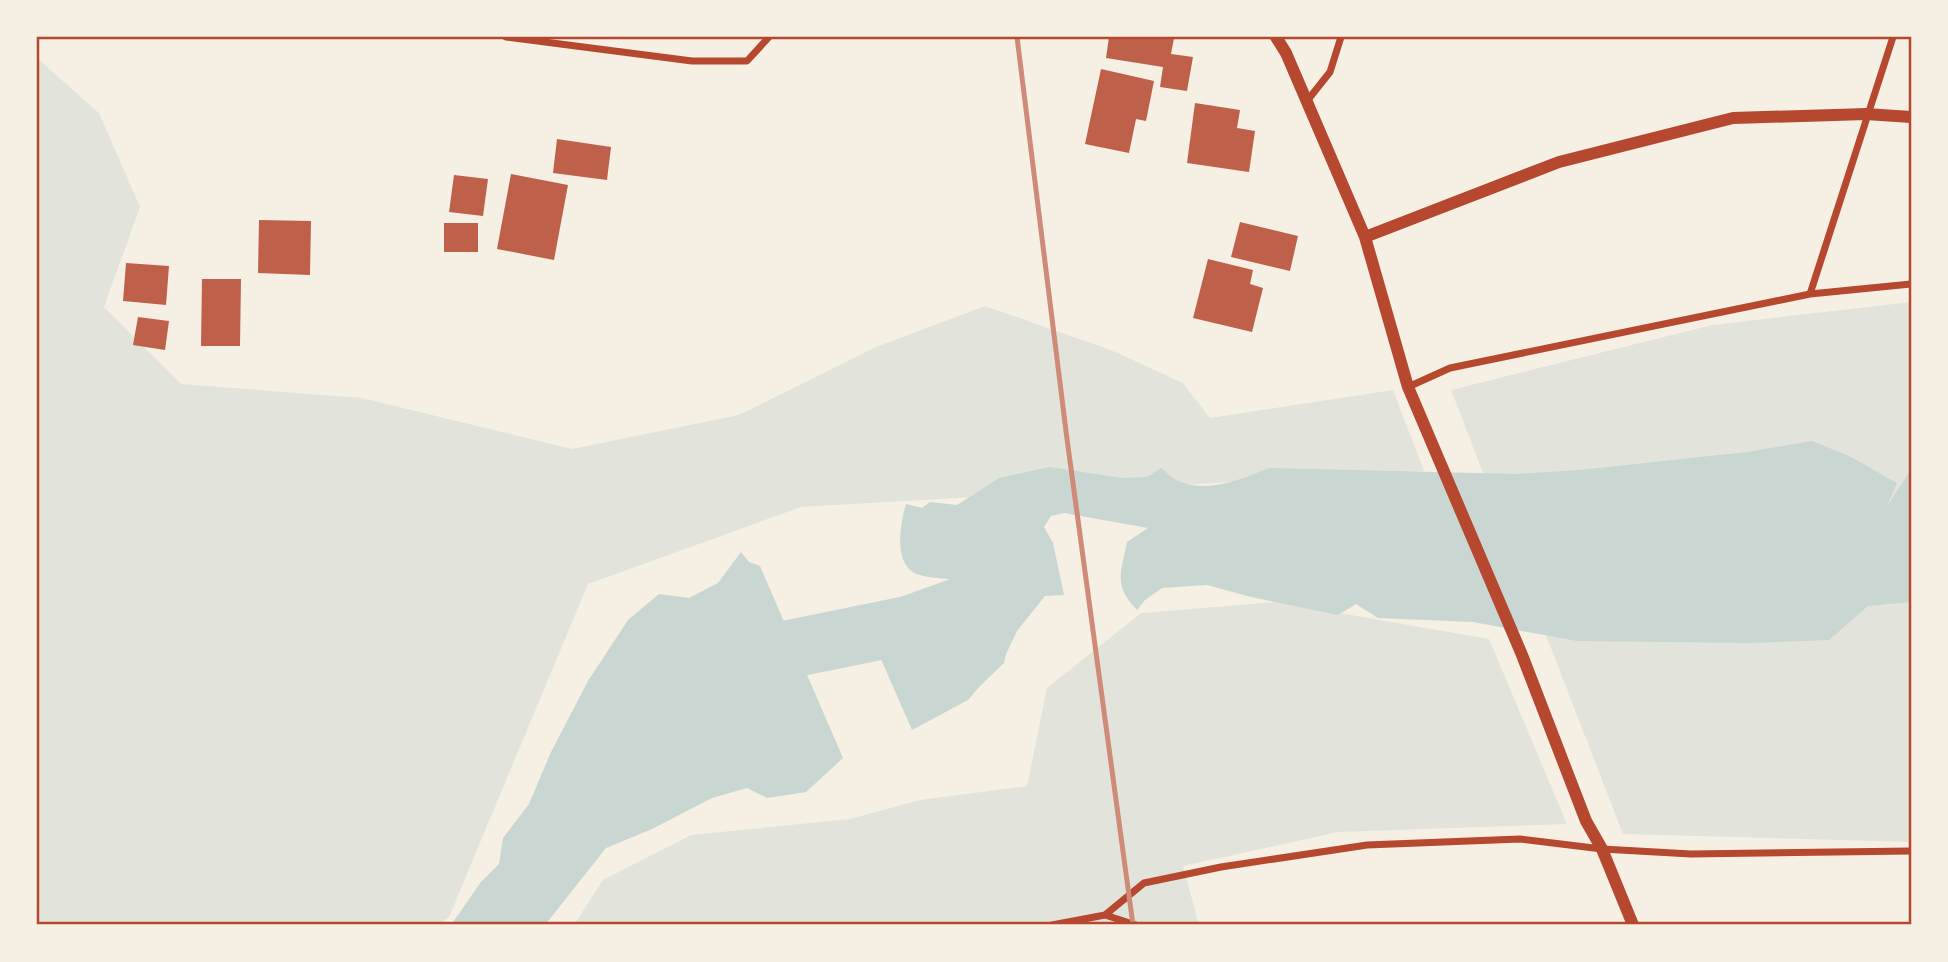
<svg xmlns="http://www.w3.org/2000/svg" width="1948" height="962" viewBox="0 0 1948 962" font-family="Literata,serif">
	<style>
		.green { fill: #e2e4dc }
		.water { fill: #c9d6d2 }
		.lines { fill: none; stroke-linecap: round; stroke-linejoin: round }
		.river { stroke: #c9d6d2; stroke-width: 58 }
		.building { fill: #bf614a }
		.minor { stroke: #b5482f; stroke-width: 7 }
		.tertiary { stroke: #b5482f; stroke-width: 12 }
		.rail { stroke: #cf8b77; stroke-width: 5 }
		.neatline { fill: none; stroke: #b5482f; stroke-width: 2.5 }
	</style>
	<rect width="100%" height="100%" fill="#f6efe4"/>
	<path class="green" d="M37,58L99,113L140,207L104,307L181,384L362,398L572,449L739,415L876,347L985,306L1111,350L1183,383L1210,418L1393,390L1424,471L801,507L588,584L449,917L438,925H37Z
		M1911,302V842L1623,834L1451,390L1712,325Z
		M1276,602L1489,639L1567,824L1338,832L1183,866L1199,925H574L603,880L691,835L850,819L920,800L1027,786L1047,688L1141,613Z"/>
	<path class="water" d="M1812,441L1851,457L1897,483L1887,506L1911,470V602L1868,606L1829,640L1751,643L1577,641L1473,622L1378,618L1356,604L1338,615L1251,597L1207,585L1162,588L1145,600L1137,610C1113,585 1121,573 1127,542L1148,528L1064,513L1051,516L1044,527L1053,543L1064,595L1045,596L1017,631L1006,654L1004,663L980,686L968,700L912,730L877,650L932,609L948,602L949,579C940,578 929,578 920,575C892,567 900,525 906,504L922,508L930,502L957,505L999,478L1050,467L1122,478L1147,477L1161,468C1166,472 1172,478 1178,481C1208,494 1242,479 1269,468L1516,474L1580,470L1747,452Z
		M741,552L749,562L760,566L843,758L806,792L767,798L747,788L712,798L652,829L606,848L545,925H451L481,882L499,864L503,838L529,804L551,752L588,681L628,620L659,594L689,598L718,583Z"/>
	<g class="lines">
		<path class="river" d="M730,693L785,650L908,625L986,597"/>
	</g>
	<path class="building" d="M1109,37L1174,38L1171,54L1193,57L1187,91L1160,87L1163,67L1106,58Z
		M1101,69L1154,81L1146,121L1136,119L1129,153L1085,144Z
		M1195,103L1240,110L1237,128L1255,131L1249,172L1187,163Z
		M557,139L611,147L607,180L553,173Z
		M511,174L568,185L554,260L497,249Z
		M454,175L488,179L483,216L449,212Z
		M259,220L311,221L310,275L258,273Z
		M1240,222L1298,236L1290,271L1231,257Z
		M444,223H478V252H444Z
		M1208,259L1253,270L1250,284L1263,288L1252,332L1193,318Z
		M126,263L169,266L166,305L123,301Z
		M202,279H241L240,346H201Z
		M138,317L169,321L165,350L133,345Z"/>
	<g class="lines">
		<path class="minor" d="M506,37L692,61H747L769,37
			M1307,101L1330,72L1341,37
			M1810,294L1893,37
			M1408,387L1450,368L1810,294L1911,284
			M1105,915L1136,925
			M1052,925L1105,915L1144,883L1221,867L1367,845L1520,839L1602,849L1691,854L1911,851"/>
		<path class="tertiary" d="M1276,37L1286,53L1365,237L1408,387L1522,655L1586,821L1602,849L1633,925
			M1365,237L1559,162L1733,118L1866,114L1911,117"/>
		<path class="rail" d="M1017,37L1067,439L1133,925"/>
	</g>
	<rect width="1948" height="962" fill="none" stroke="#f6efe4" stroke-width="77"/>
	<rect x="38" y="38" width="1872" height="885" class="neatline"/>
</svg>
